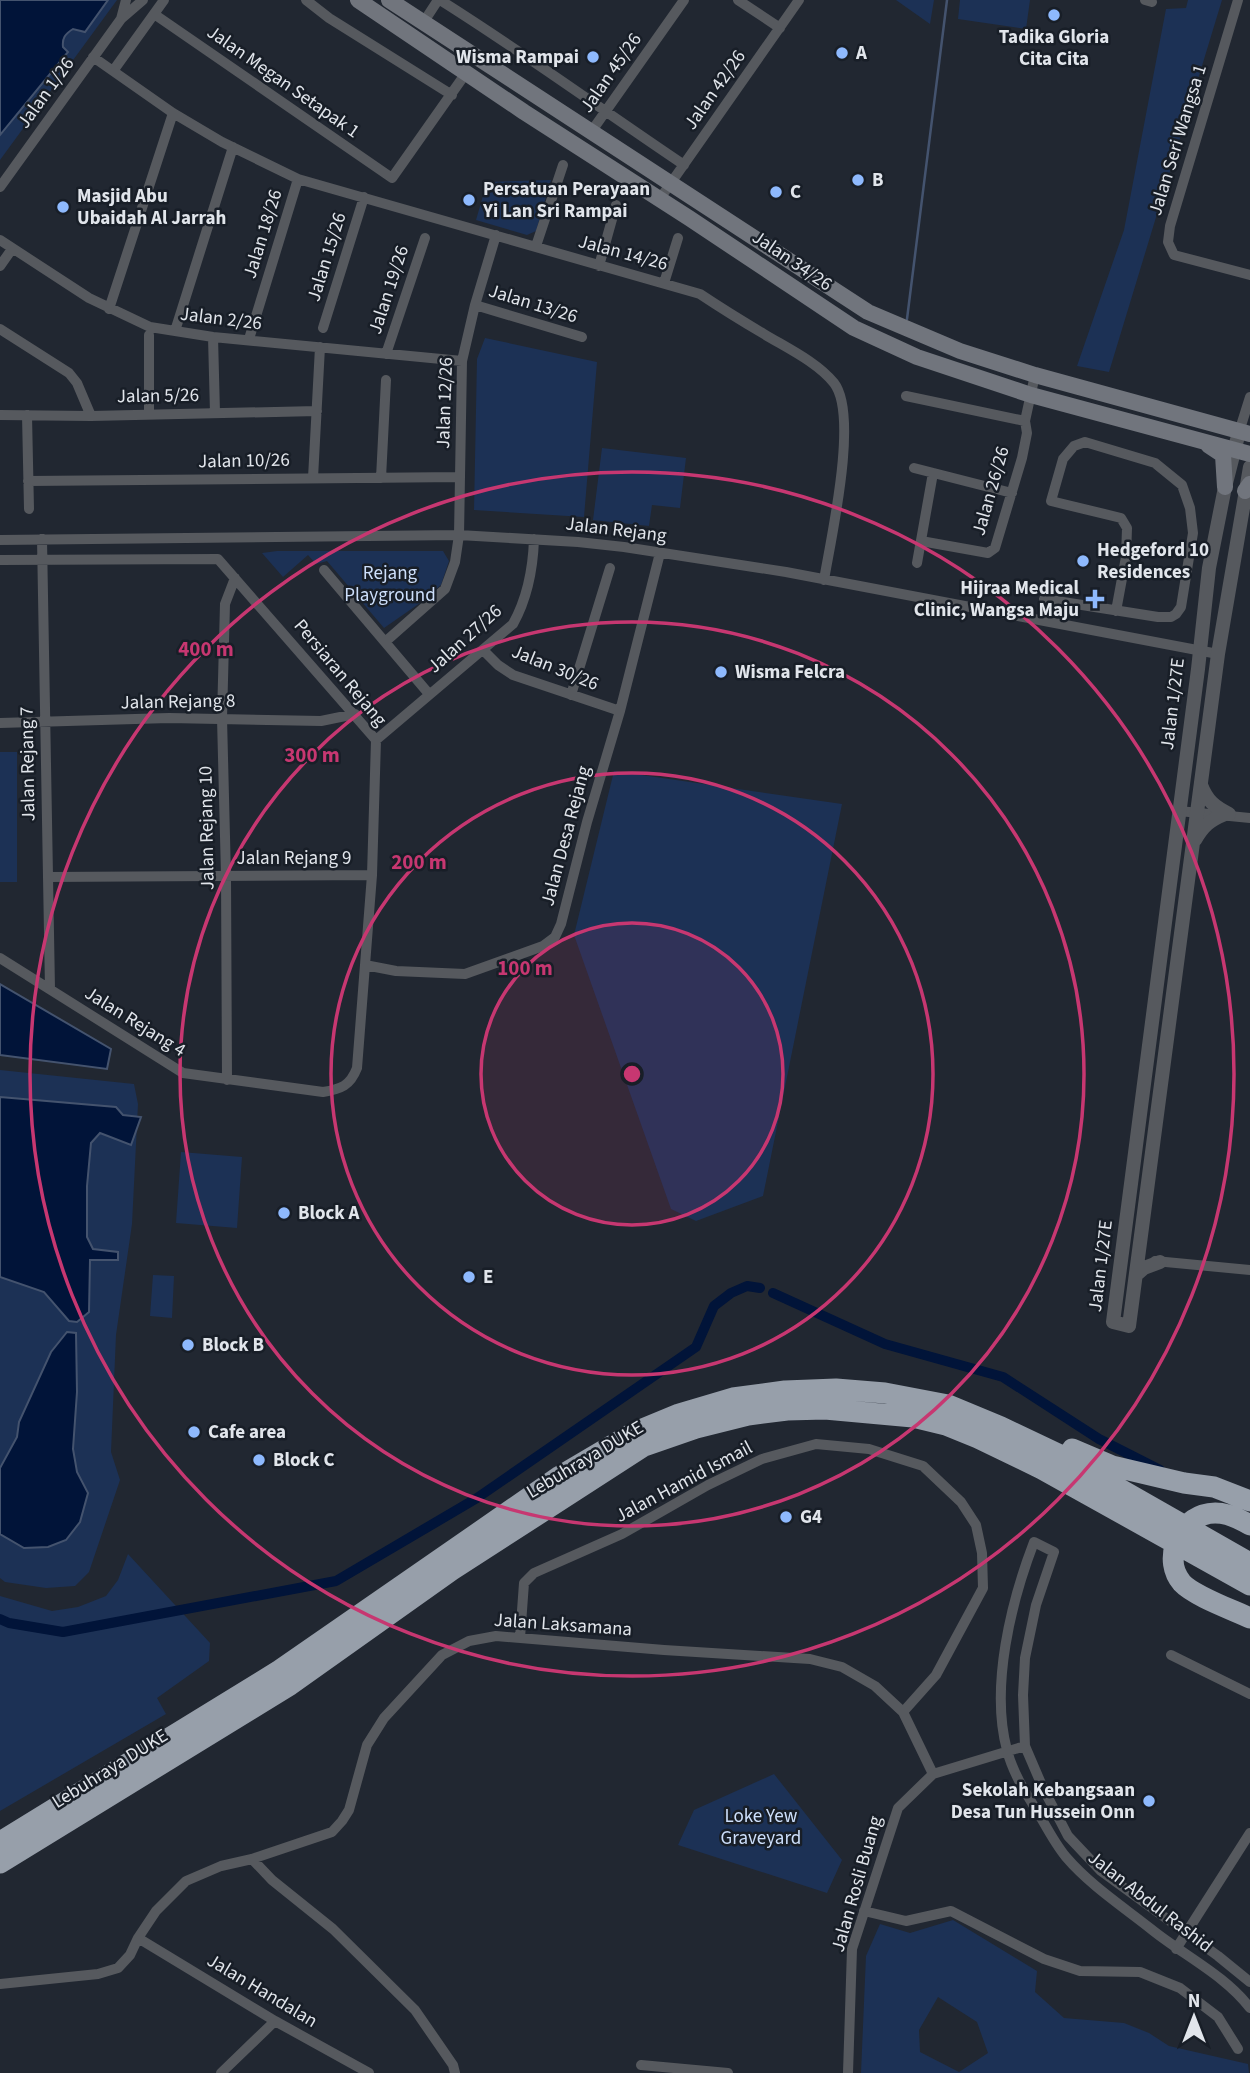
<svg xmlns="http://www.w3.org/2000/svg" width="1250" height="2073" viewBox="0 0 1250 2073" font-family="'Source Sans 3',sans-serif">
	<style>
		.green { fill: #1c3155; fill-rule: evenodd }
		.water { fill: #011439; stroke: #44536e; stroke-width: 2 }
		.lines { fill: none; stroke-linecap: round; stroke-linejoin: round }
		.stream { stroke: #44536e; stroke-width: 2.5 }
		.canal { stroke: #011439; stroke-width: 10 }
		.minor { stroke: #56595e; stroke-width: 10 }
		.tertiary { stroke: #56595e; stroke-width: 14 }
		.secondary { stroke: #71757d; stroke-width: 16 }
		.motorway { stroke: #979faa; stroke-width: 21 }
		.ring { fill: none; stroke: #c73771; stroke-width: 3.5 }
		.poi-dot { fill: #8eb9fd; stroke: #181e27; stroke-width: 2.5 }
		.labels { text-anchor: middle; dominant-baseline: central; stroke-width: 5; stroke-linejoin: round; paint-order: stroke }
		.poi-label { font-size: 19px; font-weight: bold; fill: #e1e5eb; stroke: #181e27; text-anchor: start }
		.street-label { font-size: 19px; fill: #e1e5eb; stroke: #181e27 }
		.park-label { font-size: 19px; fill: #cddffb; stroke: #181e27 }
		.centre { fill: #c73771; stroke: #181e27; stroke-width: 3.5 }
		.ring-label { font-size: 21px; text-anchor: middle; font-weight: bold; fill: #c73771; stroke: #181e27; stroke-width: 5; stroke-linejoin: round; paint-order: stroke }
	</style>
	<rect width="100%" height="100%" fill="#212731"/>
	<path class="green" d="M0,0H117L0,160Z
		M896,0H934L930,24Z
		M960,0H1030L1026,29L958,19Z
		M1188,0H1222L1109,372L1077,366L1124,230L1166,9L1186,8Z
		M551,180L536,231L527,235L476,220L487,182Z
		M485,338L597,362L584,517L474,510L477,359Z
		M602,448L686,458L680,508L652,505L649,526L593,520Z
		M277,551H443L449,561L441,585L420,603L384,628L327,561L316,564L308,555L283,577L262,553Z
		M0,752H17V882H0Z
		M614,771L842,804L763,1196L696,1221L671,1209L574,935Z
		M0,1070L134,1084L138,1104L132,1224L116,1335L111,1452L120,1480L89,1572L75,1586L46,1588L5,1582L0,1578Z
		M181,1152L242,1157L237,1228L176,1223Z
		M153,1275L174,1276L172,1318L150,1316Z
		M128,1554L210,1643L209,1661L157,1698L166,1714L0,1811V1596L52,1611L78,1607L106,1596L118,1580Z
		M774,1774L842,1860L827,1893L678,1845L694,1810Z
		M953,1920L1037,1971L1035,1992L1064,2018L1124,2023L1149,2033L1169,2046L1248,2064L1249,2073H861L866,1956L880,1924L910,1933ZM938,1997L977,2022L988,2053L959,2072L920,2052L919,2030Z"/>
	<path class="water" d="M0,0H108L85,32L73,29C65,34 62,38 63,47L68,52L0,135Z
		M0,984L111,1049L107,1069L0,1055Z
		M0,1097L116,1107L123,1115L141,1117L131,1145L100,1133L91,1143L87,1186V1237L93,1249L118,1252V1260H90L89,1312L77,1322L69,1321L44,1292L0,1277Z
		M67,1332L76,1333L77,1392L73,1449L77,1472L88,1493L80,1522L66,1540L48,1547L24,1548L0,1534V1468L17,1437L19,1422L51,1352Z"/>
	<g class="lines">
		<path class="stream" d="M907,319L947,0"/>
		<path class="canal" d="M773,1293L885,1344L1003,1377L1099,1439L1160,1470
			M0,1619L9,1623L63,1632L336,1581L477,1498L696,1347L714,1306L731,1293L747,1286L760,1288"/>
		<path class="minor" d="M306,0L329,18L452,95
			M440,0C523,52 602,110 684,165
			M738,0L780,28
			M1145,0L1152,2
			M1238,0L1170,226L1168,242L1174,255L1250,275
			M154,14L392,178L466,73
			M121,19L126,0
			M423,23L438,0
			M93,57L173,113L222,142L298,179L700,294C721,308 742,321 764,334C787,348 817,362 834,383C859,415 831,538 824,580
			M113,71L164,0
			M591,132L684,0
			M0,187L121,19L143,0
			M659,200L799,0
			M0,240L89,298L150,327L213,337L462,361
			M536,246L563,165
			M0,266L12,249
			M599,266L616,205
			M664,283L678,238
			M475,305L582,337
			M109,309L173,113
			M323,328L364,197
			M0,329L69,373L77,383L91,416
			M175,331L233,147
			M213,337L215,413
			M249,339L298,179
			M386,354L425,238
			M906,396L1025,421
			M149,413V335
			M0,415L91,416L317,411
			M27,415L29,509
			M1239,432L1250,397
			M914,468L1012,493
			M313,478L320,347
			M381,478L386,380
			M28,481L460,477
			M42,539L50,989
			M0,540L459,535L578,542L624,547L786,572L1218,654
			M921,541L988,553L995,548L1022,458L1027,433L1025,421L1035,375
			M0,560L218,559L376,740L372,875L357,1068C350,1086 341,1089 323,1092L183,1073L0,958
			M917,563L933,473
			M324,570L429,694
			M1044,599L1158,617H1171L1176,614L1181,607L1193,533L1190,508L1182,485L1155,463L1085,442L1074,446L1063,459L1051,501L1121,518L1127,528L1126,557L1116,611
			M385,642L445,589L455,562L459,535L462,361L475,305L496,235
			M483,650L498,665L513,675L620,711
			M571,695L610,568
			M0,723L169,718L321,721L355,714
			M376,740L513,624C528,597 533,569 534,539
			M1179,811L1250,818
			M48,877L372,875
			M365,965L396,971L465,974L543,946L555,937L561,924L587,822L620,711L660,553
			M227,1080L226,876L222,718L225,604L235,578
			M1155,1261L1250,1270
			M520,1638L524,1583L534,1573L622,1534L708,1485L762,1459L816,1444L869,1449L923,1466L961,1502L976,1525L982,1553L983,1588L936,1675L903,1712
			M1171,1655L1250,1694
			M252,1859L272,1880L333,1929L415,2010L453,2065L455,2073
			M864,1911L906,1921L951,1911L1044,1959L1080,1971L1140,1972L1180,1988L1218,2017L1238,2049
			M138,1938L275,2021L369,2073
			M1176,1949L1250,1833
			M1250,1982L1218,1956L1101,1871L1068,1836L1043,1788L1025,1746L1023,1695L1025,1658L1036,1605L1054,1552L1034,1542C1011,1602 990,1687 1007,1750C1013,1774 1027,1795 1040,1816C1048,1830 1056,1845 1066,1857C1090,1885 1122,1906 1151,1929C1183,1955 1225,1975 1250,2008
			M0,1984L98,1974L118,1968L130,1955L138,1938L156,1911L186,1881L221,1866L252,1859L332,1832L342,1821L349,1810L367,1745L384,1718L442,1655L469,1641L496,1636L664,1650L810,1659L842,1667L875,1686L903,1712L933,1774
			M641,2065L728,2073
			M221,2073L275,2021
			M848,2073L852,1949L898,1808L933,1774L1025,1746"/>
		<path class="tertiary" d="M1239,432L1225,487L1209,568L1198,669L1113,1322L1129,1326L1218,654L1250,467
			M1201,785C1207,801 1215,807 1229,814
			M1195,840C1203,826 1210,820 1225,814
			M1136,1275L1144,1268L1160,1262"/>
		<path class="secondary" d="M358,0L524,112L689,218L854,328L917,357L1031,395L1250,454
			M389,0L868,312L960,351L1035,375L1250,434
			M1208,445L1223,455L1225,487
			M1245,491L1250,484"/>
		<path class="motorway" d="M1072,1449L1112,1466L1184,1483L1214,1487L1250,1501
			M1250,1525C1236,1517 1220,1509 1203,1515C1177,1524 1163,1561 1182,1583C1194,1596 1233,1610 1250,1618
			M0,1842L280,1670L560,1476L633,1433L679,1414L733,1398L785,1391L836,1389L885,1393L948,1405L1001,1427L1060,1455L1250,1563
			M0,1863L290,1685L452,1570L644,1446L696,1428L748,1415L787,1410L825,1409L913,1417L946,1425L978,1438L1042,1469L1250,1585"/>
	</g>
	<circle cx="632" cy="1074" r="151" fill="#c73771" fill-opacity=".12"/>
	<g class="ring">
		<circle cx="632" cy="1074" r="151"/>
		<circle cx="632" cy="1074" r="301"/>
		<circle cx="632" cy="1074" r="452"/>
		<circle cx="632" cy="1074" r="602"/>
	</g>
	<g class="poi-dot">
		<circle cx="1054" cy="15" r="7"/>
		<circle cx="842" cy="53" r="7"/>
		<circle cx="593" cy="57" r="7"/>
		<circle cx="858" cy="180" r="7"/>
		<circle cx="776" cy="192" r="7"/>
		<circle cx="469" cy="200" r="7"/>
		<circle cx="63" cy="207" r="7"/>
		<circle cx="1083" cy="561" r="7"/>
		<path d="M1091.5 588.5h7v7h7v7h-7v7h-7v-7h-7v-7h7z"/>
		<circle cx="721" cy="672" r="7"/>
		<circle cx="284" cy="1213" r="7"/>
		<circle cx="469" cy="1277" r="7"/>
		<circle cx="188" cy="1345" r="7"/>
		<circle cx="194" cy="1432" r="7"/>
		<circle cx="259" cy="1460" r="7"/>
		<circle cx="786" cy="1517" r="7"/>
		<circle cx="1149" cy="1801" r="7"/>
	</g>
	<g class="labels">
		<g class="poi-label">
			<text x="1054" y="37" text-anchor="middle">Tadika Gloria<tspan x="1054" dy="22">Cita Cita</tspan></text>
			<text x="856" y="53">A</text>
			<text x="579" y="57" text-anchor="end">Wisma Rampai</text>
			<text x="872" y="180">B</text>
			<text x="483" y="189">Persatuan Perayaan<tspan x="483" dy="22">Yi Lan Sri Rampai</tspan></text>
			<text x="790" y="192">C</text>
			<text x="77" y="196">Masjid Abu<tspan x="77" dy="22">Ubaidah Al Jarrah</tspan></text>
			<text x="1097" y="550">Hedgeford 10<tspan x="1097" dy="22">Residences</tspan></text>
			<text x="1079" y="588" text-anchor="end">Hijraa Medical<tspan x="1079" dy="22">Clinic, Wangsa Maju</tspan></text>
			<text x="735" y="672">Wisma Felcra</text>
			<text x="298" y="1213">Block A</text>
			<text x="483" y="1277">E</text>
			<text x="202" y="1345">Block B</text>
			<text x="208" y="1432">Cafe area</text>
			<text x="273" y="1460">Block C</text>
			<text x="800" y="1517">G4</text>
			<text x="1135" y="1790" text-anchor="end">Sekolah Kebangsaan<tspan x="1135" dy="22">Desa Tun Hussein Onn</tspan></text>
		</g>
		<g class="street-label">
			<text transform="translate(611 73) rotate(-55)">Jalan 45/26</text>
			<text transform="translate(283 82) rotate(35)">Jalan Megan Setapak 1</text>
			<text transform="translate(715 90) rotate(-55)">Jalan 42/26</text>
			<text transform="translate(46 93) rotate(-54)">Jalan 1/26</text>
			<text transform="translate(1178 140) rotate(-73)">Jalan Seri Wangsa 1</text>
			<text transform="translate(263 234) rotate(-73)">Jalan 18/26</text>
			<text transform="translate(623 253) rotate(15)">Jalan 14/26</text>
			<text transform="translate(327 257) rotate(-73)">Jalan 15/26</text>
			<text transform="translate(792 261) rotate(34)">Jalan 34/26</text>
			<text transform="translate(389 290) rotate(-72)">Jalan 19/26</text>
			<text transform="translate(533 304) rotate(17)">Jalan 13/26</text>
			<text transform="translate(221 319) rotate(7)">Jalan 2/26</text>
			<text transform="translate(158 396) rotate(-1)">Jalan 5/26</text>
			<text transform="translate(445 403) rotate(-88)">Jalan 12/26</text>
			<text transform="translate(244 461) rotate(-1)">Jalan 10/26</text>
			<text transform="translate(991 491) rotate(-74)">Jalan 26/26</text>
			<text transform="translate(616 530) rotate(7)">Jalan Rejang</text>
			<text transform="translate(465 639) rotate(-42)">Jalan 27/26</text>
			<text transform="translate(555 668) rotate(22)">Jalan 30/26</text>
			<text transform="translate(340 673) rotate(50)">Persiaran Rejang</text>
			<text transform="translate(178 702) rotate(-1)">Jalan Rejang 8</text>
			<text transform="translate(1173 704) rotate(-83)">Jalan 1/27E</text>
			<text transform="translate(28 764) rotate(-91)">Jalan Rejang 7</text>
			<text transform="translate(207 828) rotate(-91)">Jalan Rejang 10</text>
			<text transform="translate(566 836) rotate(-75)">Jalan Desa Rejang</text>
			<text x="294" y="858">Jalan Rejang 9</text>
			<text transform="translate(135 1022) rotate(32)">Jalan Rejang 4</text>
			<text transform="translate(1101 1266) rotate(-83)">Jalan 1/27E</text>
			<text transform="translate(585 1460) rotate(-31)">Lebuhraya DUKE</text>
			<text transform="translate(684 1482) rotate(-28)">Jalan Hamid Ismail</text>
			<text transform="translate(563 1625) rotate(4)">Jalan Laksamana</text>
			<text transform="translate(110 1769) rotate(-32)">Lebuhraya DUKE</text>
			<text transform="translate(857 1884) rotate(-74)">Jalan Rosli Buang</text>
			<text transform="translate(1150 1902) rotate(38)">Jalan Abdul Rashid</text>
			<text transform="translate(262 1991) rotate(31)">Jalan Handalan</text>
		</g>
		<g class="park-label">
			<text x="390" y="573">Rejang<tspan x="390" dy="22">Playground</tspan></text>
			<text x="761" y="1816">Loke Yew<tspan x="761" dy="22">Graveyard</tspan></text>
		</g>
	</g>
	<circle cx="632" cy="1074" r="10" class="centre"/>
	<g class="ring-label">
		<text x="206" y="656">400 m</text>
		<text x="312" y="762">300 m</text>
		<text x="419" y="869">200 m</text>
		<text x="525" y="975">100 m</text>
	</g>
	<g transform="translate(1194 2017)" stroke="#181e27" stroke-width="5" paint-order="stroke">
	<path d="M0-5L12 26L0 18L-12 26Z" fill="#e1e5eb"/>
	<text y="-10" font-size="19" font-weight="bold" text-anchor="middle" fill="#e1e5eb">N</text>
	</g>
</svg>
